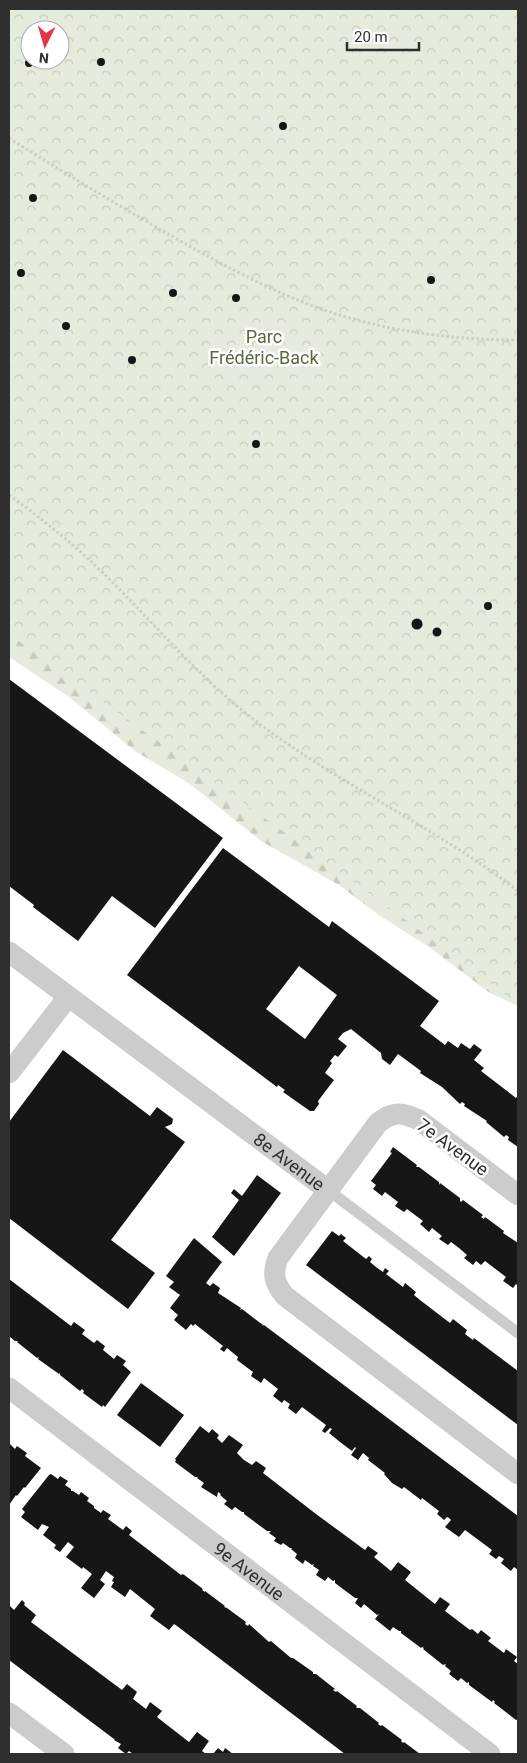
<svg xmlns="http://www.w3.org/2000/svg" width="527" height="1763" viewBox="0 0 527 1763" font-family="Roboto,sans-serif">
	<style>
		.forest { fill: url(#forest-firs) }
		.park { fill: url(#park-crowns); fill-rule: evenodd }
		.building { fill: #161616; fill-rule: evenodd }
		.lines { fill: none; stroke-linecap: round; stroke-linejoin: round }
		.path { stroke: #ccc; stroke-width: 3; stroke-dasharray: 2.5 2.5; stroke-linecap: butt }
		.lane { stroke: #ccc; stroke-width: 11 }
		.street { stroke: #ccc; stroke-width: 21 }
		.labels { text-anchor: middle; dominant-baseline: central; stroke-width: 5; stroke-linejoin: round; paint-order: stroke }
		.park-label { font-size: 18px; fill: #556b3d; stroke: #fff }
		.street-label { font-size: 18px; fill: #2f2f2f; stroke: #fff }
	</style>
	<defs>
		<pattern id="forest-firs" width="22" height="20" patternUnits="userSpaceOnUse" patternTransform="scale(1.25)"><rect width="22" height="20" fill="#e6ecdd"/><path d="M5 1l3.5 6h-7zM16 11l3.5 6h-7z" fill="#c6cbbe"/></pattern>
		<pattern id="park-crowns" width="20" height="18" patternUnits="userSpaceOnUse" patternTransform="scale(1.25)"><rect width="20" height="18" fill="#e6ecdd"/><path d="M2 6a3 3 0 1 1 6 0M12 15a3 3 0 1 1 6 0" fill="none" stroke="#c6cbbe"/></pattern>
	</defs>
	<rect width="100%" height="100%" fill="#fff"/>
	<path class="forest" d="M9,556L518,924V1006L490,993L429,947L380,916L339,885L261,841L190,784L135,751L69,697L9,657Z"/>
	<path class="park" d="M9,9H518V1004L399,915L9,634ZM30,30H60V60H30Z"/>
	<path class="building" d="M97 62a4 4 0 1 1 8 0a4 4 0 1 1-8 0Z
		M25 63a4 4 0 1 1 8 0a4 4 0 1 1-8 0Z
		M279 126a4 4 0 1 1 8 0a4 4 0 1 1-8 0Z
		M29 198a4 4 0 1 1 8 0a4 4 0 1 1-8 0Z
		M17 273a4 4 0 1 1 8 0a4 4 0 1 1-8 0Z
		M427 280a4 4 0 1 1 8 0a4 4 0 1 1-8 0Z
		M169 293a4 4 0 1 1 8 0a4 4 0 1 1-8 0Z
		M232 298a4 4 0 1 1 8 0a4 4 0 1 1-8 0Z
		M62 326a4 4 0 1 1 8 0a4 4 0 1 1-8 0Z
		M128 360a4 4 0 1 1 8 0a4 4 0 1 1-8 0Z
		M252 444a4 4 0 1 1 8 0a4 4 0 1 1-8 0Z
		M484 606a4 4 0 1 1 8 0a4 4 0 1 1-8 0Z
		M411.5 624a5.5 5.5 0 1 1 11 0a5.5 5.5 0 1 1-11 0Z
		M432.5 632a4.5 4.5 0 1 1 9 0a4.5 4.5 0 1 1-9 0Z
		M9,679L223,838L155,928L112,896L78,941L33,907L34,905L9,886Z
		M223,848L329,927L332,921L439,1001L420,1026L445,1045L448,1041L458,1048L461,1043L470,1049L474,1044L482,1050L474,1060L484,1068L481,1071L516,1098L518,1095V1147L508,1140L509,1137L506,1135L504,1137L486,1122L487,1121L464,1106L465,1104L462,1102L460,1104L442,1087L420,1073L421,1071L398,1054L390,1065L382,1059L381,1053L351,1029L343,1033L338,1039L347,1046L338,1057L335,1055L330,1061L332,1063L325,1073L334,1080L318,1101L319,1104L314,1111H310L283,1092L285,1090L278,1085L277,1087L127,975ZM299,966L337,995L305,1039L266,1009Z
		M63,1050L150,1116L157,1107L173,1119L172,1124L165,1127L185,1142L111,1240L155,1273L128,1309L9,1218V1122Z
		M393,1147L417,1165L416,1167H419L439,1182V1185L440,1183L460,1198V1201L461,1202L463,1200L483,1215L481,1217L484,1219L485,1217L504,1231L503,1233L518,1243V1286L516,1284L513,1288L506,1283L503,1281L506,1277L485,1261L481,1265L476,1261L473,1265L464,1258L467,1255L459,1248L451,1242L448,1245L439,1239L442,1236L432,1228L429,1232L420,1224L423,1221L407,1209L404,1212L395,1206L398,1202L385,1192L382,1196L373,1189L376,1185L371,1181L392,1153L390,1152Z
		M257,1175L281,1193L234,1256L212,1237L239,1200L231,1193L234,1189L242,1196Z
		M332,1231L339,1236L341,1234L346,1238L343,1241L366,1259L369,1256L372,1259L370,1262L376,1267L383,1272L385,1268L389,1271L386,1274L403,1287L405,1283L416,1292L414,1295L420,1300L450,1323L453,1319L467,1330L465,1334L473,1340L474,1338L518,1371V1425L306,1265Z
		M194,1238L222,1262L206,1283L210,1286L213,1283L220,1288L218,1293L241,1308L240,1310L242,1309L263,1325L262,1326L264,1325L518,1516V1570L514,1567L511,1571L501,1563L504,1559L499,1556L496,1559L489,1554L492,1550L465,1530L459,1537L445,1527L451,1520L449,1518L447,1517L444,1520L437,1514L439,1511L422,1498L421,1500L404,1487L402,1489L392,1483L384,1474L385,1473L368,1460L369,1458L363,1453L358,1460L351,1455L356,1448L355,1447L352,1451L340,1442L329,1433L332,1429L330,1428L325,1433L322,1431L326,1425L302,1407L296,1414L288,1408L290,1404L284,1400L282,1403L273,1396L278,1389L264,1378L261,1383L251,1376L253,1372L237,1360L238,1357L227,1348L224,1352L220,1349L223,1346L195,1324L193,1326L191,1324L186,1330L174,1320L178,1315L170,1308L180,1295L169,1287L174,1282L166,1276Z
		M9,1279L71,1326L74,1322L85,1330L82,1334L94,1343L97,1340L105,1346L103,1350L114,1359L117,1355L126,1361L123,1365L131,1372L105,1407L103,1405L102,1407L83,1393L84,1391L82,1389L80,1391L60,1375V1373L59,1374L38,1359L39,1357L37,1358L17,1342L18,1341H15L9,1336Z
		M141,1383L184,1415L160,1447L117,1415Z
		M200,1426L209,1433L212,1429L219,1435L217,1438L222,1443L229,1435L243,1445L237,1453L244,1460L252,1465L256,1461L266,1468L263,1473L316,1514L365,1550L368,1546L378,1553L374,1557L391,1571L398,1562L411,1572L405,1580L435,1604L440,1597L450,1604L445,1611L449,1614L470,1630L472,1629L478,1634L481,1630L491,1638L488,1641L504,1653L506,1649L517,1657L514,1661L518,1664V1719L516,1720L494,1703L495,1702L493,1700L492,1702L469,1685V1682L467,1683L461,1678L458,1681L449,1674L451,1671L445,1666L446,1664L443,1665L423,1649L424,1648L422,1647L421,1648L401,1633V1631H399L393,1627L390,1631L375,1619L379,1614L377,1615L364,1604L361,1608L355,1603L358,1598H355L335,1583V1580L333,1581L328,1577L325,1581L316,1575L319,1570L313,1566L314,1564L312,1565L305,1560L303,1564L295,1558L297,1554L291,1549L292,1548H290L283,1543L281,1545L274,1541L276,1538L269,1533L271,1531H267L244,1514V1512H242L235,1507L232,1510L224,1504L227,1501L220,1495L221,1494L218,1492L217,1497L201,1487L204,1483L197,1478L198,1477H195L175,1462L176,1460L175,1459Z
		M9,1443L15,1449L17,1446L27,1453L25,1456L41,1468L25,1488L24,1487L17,1496L16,1495L9,1505Z
		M51,1474L58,1479L60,1476L68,1481L65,1485L71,1489V1491H73L79,1495L81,1492L89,1498L87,1501L94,1506V1508L101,1513L103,1510L111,1515L108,1519L123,1530L126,1526L132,1531L129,1535L159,1558L181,1575L183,1574L203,1589L202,1590L205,1592V1591L225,1606L224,1607L227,1608L246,1622L245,1624L248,1626L249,1624L269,1642L271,1641L291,1658H293L313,1672V1674H316L335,1689L333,1690L336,1692L337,1691L357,1706L356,1707L357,1708H360L379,1723L378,1724L381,1726L382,1725L402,1740L401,1741L403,1743L404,1742L420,1754H345L177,1626L174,1624L169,1630L150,1616L155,1609L130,1589L125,1597L111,1587L114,1582L112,1581L114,1577L106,1571L100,1580L105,1584L94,1598L81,1588L92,1574L83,1567L82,1569L66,1557L74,1547L68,1542L60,1552L54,1548L56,1545L43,1535L49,1527L42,1524L38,1530L21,1517L25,1512L22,1509L49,1475Z
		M22,1600L25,1603L24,1605L36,1615L31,1622L122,1690L127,1684L137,1692L133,1699L146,1709L150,1702L162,1711L157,1717L162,1721L189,1742L197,1732L209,1741L202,1751L206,1754H133L129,1751L126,1754L118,1748L121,1744L114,1740L115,1738L114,1739L9,1660V1605L14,1610Z
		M218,1748L223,1752L225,1748L233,1754H213Z"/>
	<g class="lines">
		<path class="path" d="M9,138C59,170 110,200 161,230C212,259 265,289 321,309C384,331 452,340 518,340
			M9,495C43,520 75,545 105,575C149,618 189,666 237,706C324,778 429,822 518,891"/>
		<path class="lane" d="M328,1190L518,1333"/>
		<g class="street">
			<path id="s1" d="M9,952L328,1190"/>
			<path d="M9,1073L68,997"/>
			<path d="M518,1195L419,1120C402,1112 393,1111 378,1123L278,1258C272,1274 274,1283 285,1296L518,1474"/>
			<path id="s2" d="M9,1388L490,1754"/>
			<path d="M9,1713L64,1754"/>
		</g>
	</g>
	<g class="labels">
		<g class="park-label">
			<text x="264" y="336">Parc<tspan x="264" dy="21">Frédéric-Back</tspan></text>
		</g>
		<g class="street-label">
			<text transform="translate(453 1147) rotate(36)">7e Avenue</text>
			<text stroke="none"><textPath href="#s1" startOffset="350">8e Avenue</textPath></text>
			<text stroke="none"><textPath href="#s2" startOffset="302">9e Avenue</textPath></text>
		</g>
	</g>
	<rect width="527" height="1763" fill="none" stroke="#2f2f2f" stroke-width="20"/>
	<g transform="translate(45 45) rotate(185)"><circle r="24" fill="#ffffff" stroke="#acacac"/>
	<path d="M0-4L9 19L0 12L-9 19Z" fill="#e3344a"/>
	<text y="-8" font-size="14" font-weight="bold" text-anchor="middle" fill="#2f2f2f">N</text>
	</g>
	<path d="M347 42v8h72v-8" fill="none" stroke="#2f2f2f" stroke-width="2.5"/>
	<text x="354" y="42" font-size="15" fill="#2f2f2f" stroke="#ffffff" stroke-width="4" paint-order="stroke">20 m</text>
</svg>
